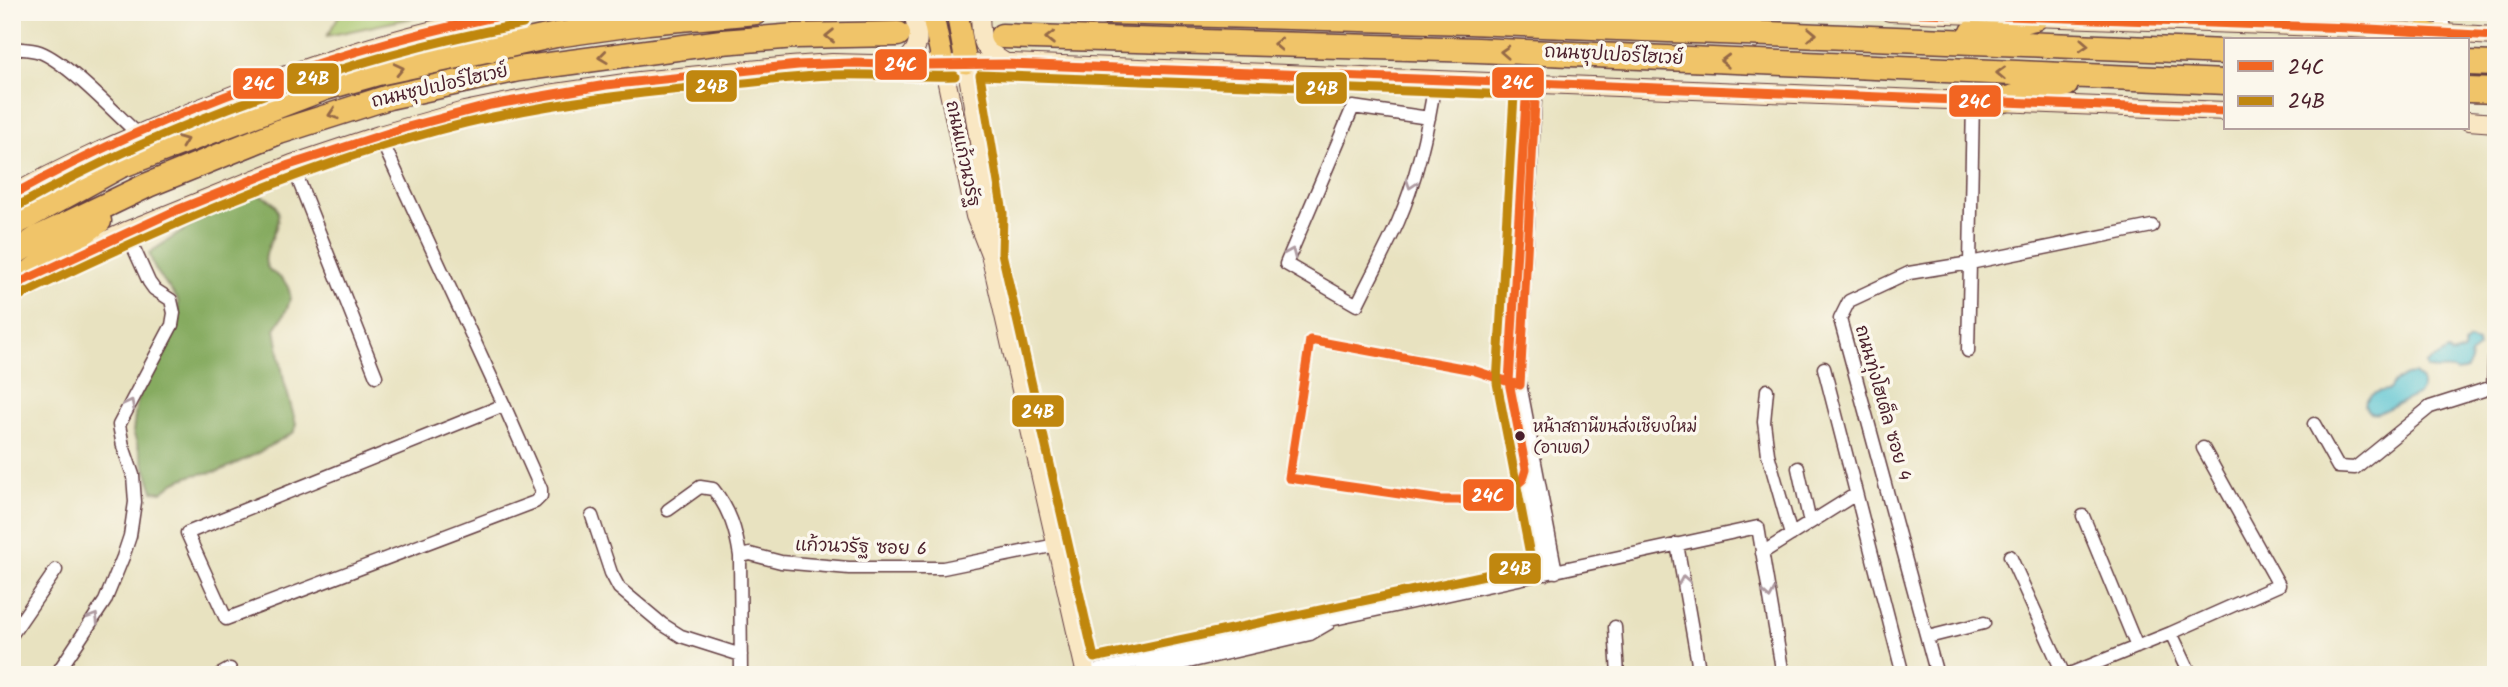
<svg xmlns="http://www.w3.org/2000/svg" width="2508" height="687" viewBox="0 0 2508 687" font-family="Kalam,'Playpen Sans Thai',sans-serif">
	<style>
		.green { fill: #a9c66d; stroke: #7a724c; stroke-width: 2 }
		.forest { fill: #86ab60; stroke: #686546; stroke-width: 2 }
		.water { fill: #57c3d1; stroke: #50717e; stroke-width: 2 }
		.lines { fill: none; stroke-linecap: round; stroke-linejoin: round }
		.street-casing { stroke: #623c41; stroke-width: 15 }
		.secondary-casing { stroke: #623c41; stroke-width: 20 }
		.primary-casing { stroke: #623c41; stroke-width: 24 }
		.highway-casing { stroke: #623c41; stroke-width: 27 }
		.street { stroke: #fff; stroke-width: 12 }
		.secondary { stroke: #f9e7c3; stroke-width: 18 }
		.primary { stroke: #f0c469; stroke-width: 21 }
		.highway { stroke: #f0c469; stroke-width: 24 }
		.bus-1-casing { stroke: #fbf7ec; stroke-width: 14 }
		.bus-2-casing { stroke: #fbf7ec; stroke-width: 14 }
		.bus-1 { stroke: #f26522; stroke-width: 9 }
		.bus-2 { stroke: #c0870f; stroke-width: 9 }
		.oneway { stroke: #956947 }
		.oneway2 { stroke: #ae9aa0 }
		.bus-dot { fill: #4a1f2b; stroke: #fbf7ec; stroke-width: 2.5 }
		.labels { text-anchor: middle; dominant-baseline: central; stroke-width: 7; stroke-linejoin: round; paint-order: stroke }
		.bus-label { font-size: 16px; fill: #4a1f2b; stroke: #fbf7ec; text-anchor: start }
		.street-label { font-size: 18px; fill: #4a1f2b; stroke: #fbf7ec }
		.line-badge { stroke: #fbf7ec; stroke-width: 2.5 }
		.badge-label { font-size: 19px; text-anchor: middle; font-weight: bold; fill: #fff }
	</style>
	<rect width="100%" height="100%" fill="#fbf7ec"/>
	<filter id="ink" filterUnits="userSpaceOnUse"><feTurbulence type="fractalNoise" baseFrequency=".0143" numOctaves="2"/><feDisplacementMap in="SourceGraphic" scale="14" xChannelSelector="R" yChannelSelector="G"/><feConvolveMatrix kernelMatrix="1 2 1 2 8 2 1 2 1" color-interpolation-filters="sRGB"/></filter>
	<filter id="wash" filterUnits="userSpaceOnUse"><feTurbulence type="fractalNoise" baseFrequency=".00686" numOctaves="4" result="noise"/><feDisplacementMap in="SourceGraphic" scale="28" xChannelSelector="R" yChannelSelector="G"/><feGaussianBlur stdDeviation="1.57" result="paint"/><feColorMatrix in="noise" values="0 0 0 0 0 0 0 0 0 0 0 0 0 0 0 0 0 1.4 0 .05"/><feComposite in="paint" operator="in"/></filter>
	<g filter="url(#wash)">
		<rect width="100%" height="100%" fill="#e8e2c0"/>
		<path class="green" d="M341,12H420L416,17L327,36Z"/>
		<path class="forest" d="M256,194C303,207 260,244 266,264C268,272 276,274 282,279C299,296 285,313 275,329L284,381L296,424L294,432L254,455L220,471L193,475L175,482L162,492L153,491L133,432L136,407L140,392L179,325L178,300L155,269L149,253L209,214Z"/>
		<path class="water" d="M2469,340L2477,343L2478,349L2470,355L2471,362L2467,369L2457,372C2446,366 2437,373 2427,368L2426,364L2448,351L2452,355L2464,351V344Z
			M2414,374L2422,381V389L2417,395L2378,413C2371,415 2366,411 2365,404C2368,393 2380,391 2389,390L2393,383L2406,375Z"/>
	</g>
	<g filter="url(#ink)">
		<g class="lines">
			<g class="street-casing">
				<path id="street" d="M2441,12L2445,34
					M12,15L16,12
					M2375,30L2384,12
					M12,48C21,49 32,49 40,52C68,63 114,112 138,134
					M1527,83L1509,383L1546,574
					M1536,83L1519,379L1556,572
					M1429,118L1353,107L1286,264L1357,305C1370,278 1385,251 1398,222C1417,178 1428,129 1435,81
					M379,135L504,405L541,489V496L535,502L226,619L187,533L504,405
					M292,164L376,376
					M1968,351L1970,263L2152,226
					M1824,368L1903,675
					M1767,390L1764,422L1768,454L1791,535
					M2314,424L2338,467L2355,468L2430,407L2493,387L2496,323
					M1798,468L1810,523
					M668,510L700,487L713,489C730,510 736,530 740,556
					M592,516L611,573L619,588L662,624L681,636L741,655
					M2083,516L2137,647
					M1677,544L1700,675
					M1762,553L1856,494
					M2010,556L2064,675
					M1615,627L1618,675
					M2171,633L2191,675
					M12,634L56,570
					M1928,637L1984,623
					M1080,674L1758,527L1783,675
					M56,675L105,601L123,557L130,536L135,502L133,475L123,446L119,425L172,325L174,313L171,300L154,289L149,282L126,231
					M219,675L230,669
					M741,675L740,556L750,554L781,562L849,568H943L1056,545
					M1132,675L1310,634L1329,623
					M1937,675L1840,319L1849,301L1909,273L1970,263L1973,100
					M2067,675L2171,633L2279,585L2203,448"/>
			</g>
			<g class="secondary-casing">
				<path id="secondary" d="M980,12C981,41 980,48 1006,63
					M1889,12L2351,28L2496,36
					M966,63L991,215L990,247
					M902,64C924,47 918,36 913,12
					M943,64L975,216L990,254L1086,675
					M2468,121L2496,123
					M12,195C63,166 117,143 171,120C283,73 400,32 521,12
					M52,267L126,231L292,164L379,135L464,111L549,94L639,81L790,66L832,63L913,65L1011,63L2226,111"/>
			</g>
			<g class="primary-casing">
				<path id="primary" d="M932,12L943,64
					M957,12L966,63"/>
			</g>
			<g class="highway-casing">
				<path id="highway" d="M1107,12L1468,22L2226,52
					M1973,32L2035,18
					M2425,33L2439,40
					M1002,36L1478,50L2226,82
					M2468,63L2496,64
					M2468,90L2496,91
					M1999,101L2066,84
					M12,225L120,166L325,88L378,73L556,35L648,22L756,12
					M12,255L38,238L148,185L279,132L389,97L519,69L722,42L796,36L898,34
					M12,286L99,221"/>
			</g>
			<use href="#street" class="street"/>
			<use href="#secondary" class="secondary"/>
			<use href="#primary" class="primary"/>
			<use href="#highway" class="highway"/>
			<g class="bus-1-casing">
				<path id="bus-1" d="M1896,12L2351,28L2496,36
					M12,195C166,110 347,44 520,12
					M12,286L177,210L289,165L404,128L491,105L606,85L798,65L852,63L925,65L1006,64L1527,83L1509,382
					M1310,340L1473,370L1509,382L1526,469L1523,479L1515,486L1473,500H1441L1289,478Z
					M1509,382L1520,385L1536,83L2226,111"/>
			</g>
			<g class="bus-2-casing">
				<path id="bus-2" d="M980,75L1514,95L1497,383L1532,565L1094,658L1002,253L1003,213Z
					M18,206C171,121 352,56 523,24
					M17,297C162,227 309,162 466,123C553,102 644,92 733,84C767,81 800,76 833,75C874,74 915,77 955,76"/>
			</g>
			<use href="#bus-1" class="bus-1"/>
			<use href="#bus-2" class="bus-2"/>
		</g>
		<defs><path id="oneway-chevron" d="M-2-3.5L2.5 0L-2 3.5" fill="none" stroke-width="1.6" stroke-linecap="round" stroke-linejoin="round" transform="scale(1.75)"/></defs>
		<g class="oneway">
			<use href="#oneway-chevron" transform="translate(1812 34) rotate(2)"/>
			<use href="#oneway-chevron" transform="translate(830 36) rotate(179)"/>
			<use href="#oneway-chevron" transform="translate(1050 38) rotate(-179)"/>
			<use href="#oneway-chevron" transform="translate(1278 44) rotate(-178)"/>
			<use href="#oneway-chevron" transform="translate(2084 45) rotate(3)"/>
			<use href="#oneway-chevron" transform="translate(1505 52) rotate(-177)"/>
			<use href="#oneway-chevron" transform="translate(603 57) rotate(173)"/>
			<use href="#oneway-chevron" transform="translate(1725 61) rotate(-178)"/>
			<use href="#oneway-chevron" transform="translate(399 69) rotate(-13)"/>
			<use href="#oneway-chevron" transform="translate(2001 73) rotate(-178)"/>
			<use href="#oneway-chevron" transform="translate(333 114) rotate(162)"/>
			<use href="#oneway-chevron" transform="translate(183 141) rotate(-21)"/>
		</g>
		<g class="oneway2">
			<use href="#oneway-chevron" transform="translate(1411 184) rotate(109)"/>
			<use href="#oneway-chevron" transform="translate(1291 253) rotate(-67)"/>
			<use href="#oneway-chevron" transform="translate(130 404) rotate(-63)"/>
			<use href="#oneway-chevron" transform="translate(1684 580) rotate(-100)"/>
			<use href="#oneway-chevron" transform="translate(1769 594) rotate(80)"/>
			<use href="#oneway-chevron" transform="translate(94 618) rotate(-58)"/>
		</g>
	</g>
	<circle class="bus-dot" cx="1520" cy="436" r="6"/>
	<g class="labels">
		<g class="bus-label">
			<text x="1533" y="427">หน้าสถานีขนส่งเชียงใหม่<tspan x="1533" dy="21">(อาเขต)</tspan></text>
		</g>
		<g class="street-label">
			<text transform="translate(1614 56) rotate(3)">ถนนซุปเปอร์ไฮเวย์</text>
			<text transform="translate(440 87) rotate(-13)">ถนนซุปเปอร์ไฮเวย์</text>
			<text transform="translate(962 154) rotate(78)">ถนนแก้วนวรัฐ</text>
			<text transform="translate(1882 403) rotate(74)">ถนนทุ่งโฮเต็ล ซอย 4</text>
			<text transform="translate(861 548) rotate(2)">แก้วนวรัฐ ซอย 6</text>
		</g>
	</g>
	<g class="line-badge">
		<rect x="874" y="48" width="54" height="33" rx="7" fill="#f26522"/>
		<rect x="286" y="62" width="54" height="33" rx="7" fill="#c0870f"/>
		<rect x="1491" y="66" width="54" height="33" rx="7" fill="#f26522"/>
		<rect x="232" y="67" width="53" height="33" rx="7" fill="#f26522"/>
		<rect x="685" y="69" width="53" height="34" rx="7" fill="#c0870f"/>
		<rect x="1295" y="71" width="53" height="34" rx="7" fill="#c0870f"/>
		<rect x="1948" y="84" width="54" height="34" rx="7" fill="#f26522"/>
		<rect x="1011" y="394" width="54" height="34" rx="7" fill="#c0870f"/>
		<rect x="1462" y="478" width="53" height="34" rx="7" fill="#f26522"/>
		<rect x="1488" y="552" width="54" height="33" rx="7" fill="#c0870f"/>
	</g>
	<g class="badge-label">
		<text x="901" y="71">24C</text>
		<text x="313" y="85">24B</text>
		<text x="1518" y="89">24C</text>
		<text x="259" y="90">24C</text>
		<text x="712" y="93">24B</text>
		<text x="1322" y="95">24B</text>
		<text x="1975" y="108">24C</text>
		<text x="1038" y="418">24B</text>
		<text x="1488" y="502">24C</text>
		<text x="1515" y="575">24B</text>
	</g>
	<rect width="2508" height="687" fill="none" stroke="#fbf7ec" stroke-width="42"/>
	<rect x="2224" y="38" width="245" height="91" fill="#fbf7ec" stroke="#b4a19f" stroke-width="2"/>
	<rect x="2238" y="61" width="35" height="10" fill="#f26522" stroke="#b4a19f" stroke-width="2"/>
	<text x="2288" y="74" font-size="21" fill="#4a1f2b">24C</text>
	<rect x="2238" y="96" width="35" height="10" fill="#c0870f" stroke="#b4a19f" stroke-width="2"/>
	<text x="2288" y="108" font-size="21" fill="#4a1f2b">24B</text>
</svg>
